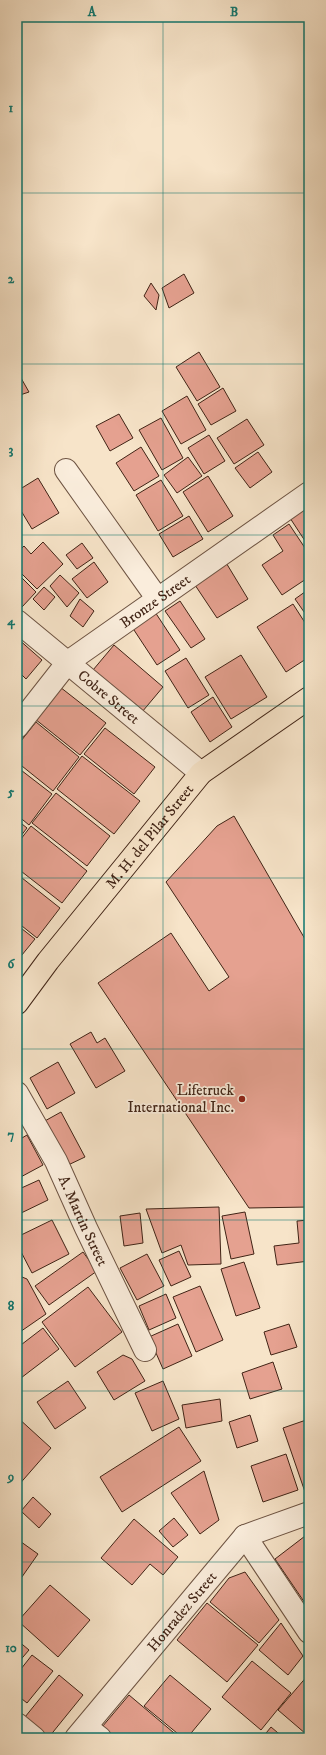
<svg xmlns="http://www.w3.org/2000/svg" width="326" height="1755" viewBox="0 0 326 1755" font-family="'IM FELL DW Pica',serif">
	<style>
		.building { fill: #e5a190; stroke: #412416 }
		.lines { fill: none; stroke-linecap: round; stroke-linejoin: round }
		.minor-casing { stroke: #6e5443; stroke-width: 24 }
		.major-casing { stroke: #412416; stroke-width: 24 }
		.minor { stroke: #faeddc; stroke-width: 22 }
		.major { stroke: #f7e4c9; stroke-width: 22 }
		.grid { fill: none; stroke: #0f766e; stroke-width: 1; stroke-opacity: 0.55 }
		.poi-dot { fill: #8f2418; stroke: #faeddc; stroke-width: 1.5 }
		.labels { text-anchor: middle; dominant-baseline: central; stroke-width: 3.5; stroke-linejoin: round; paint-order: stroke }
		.street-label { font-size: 15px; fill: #412416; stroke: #faeddc }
		.poi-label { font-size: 15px; fill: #412416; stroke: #faeddc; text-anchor: end }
		.neatline { fill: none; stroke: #0f766e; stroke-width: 1.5 }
		.grid-label { font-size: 13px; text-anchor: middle; font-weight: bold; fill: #0f766e }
	</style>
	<rect width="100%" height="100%" fill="#f7e4c9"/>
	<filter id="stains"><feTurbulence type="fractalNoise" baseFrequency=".005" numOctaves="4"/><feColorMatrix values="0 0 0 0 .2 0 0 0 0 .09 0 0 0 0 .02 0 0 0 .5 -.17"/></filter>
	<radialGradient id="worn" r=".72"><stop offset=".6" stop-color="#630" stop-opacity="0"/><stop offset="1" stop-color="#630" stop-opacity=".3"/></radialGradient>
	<path class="building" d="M184,274L194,293L169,308L162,288Z
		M151,283L159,295L156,310L144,296Z
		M199,352L220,387L197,401L176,367Z
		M17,371L29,392L17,396Z
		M223,388L236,411L211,425L198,404Z
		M187,396L206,430L181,444L162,411Z
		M119,414L133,438L110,451L96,426Z
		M161,418L183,458L162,470L139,430Z
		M247,419L264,445L234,464L217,438Z
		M209,435L225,461L204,474L188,448Z
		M141,447L159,476L134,491L116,463Z
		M258,452L272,472L250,488L235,468Z
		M188,457L202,476L177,493L164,475Z
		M208,476L233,516L208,532L183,492Z
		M38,478L59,513L32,529L17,504V491Z
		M161,480L183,516L158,531L136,495Z
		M309,506V547L290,518Z
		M189,516L203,539L173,557L159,534Z
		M289,524L309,554V577L282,595L262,565L283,551L273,535Z
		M43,542L63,564L37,589L17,569V553L24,546L31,554Z
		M82,543L93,558L77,569L66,555Z
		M225,561L248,599L217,618L193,582Z
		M94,562L108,582L87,598L72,579Z
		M17,573L36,592L22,607L17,602Z
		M60,575L79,593L67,607L50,586Z
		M44,587L55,597L44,610L33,599Z
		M309,589V619L295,599Z
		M80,599L94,611L83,627L70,616Z
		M180,601L205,639L191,648L165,611Z
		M293,604L309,629V657L286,672L257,627Z
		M155,612L180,650L157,665L132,627Z
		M17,638L42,660L26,679L17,670Z
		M114,645L163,687L142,712L93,670Z
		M241,655L267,697L231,719L205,677Z
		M186,658L209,695L188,708L165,671Z
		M60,687L106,723L80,755L35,719Z
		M213,697L232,727L210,742L191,712Z
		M36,722L79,757L53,791L17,762V746Z
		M105,728L155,767L134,794L84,754Z
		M82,756L140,801L114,834L57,789Z
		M17,767L52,794L29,825L17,815Z
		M56,793L110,836L87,866L32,823Z
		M234,816L309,946V1207L249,1208L98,983L171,933L209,991L229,977L166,882L217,826Z
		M17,820L27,828L17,841Z
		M31,826L87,871L62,903L17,868V844Z
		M17,874L60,908L37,938L17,922Z
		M17,925L35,939L17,961Z
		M91,1032L97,1043L105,1038L125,1071L96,1088L70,1044Z
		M58,1062L75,1093L47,1109L30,1078Z
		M61,1112L85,1157L66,1166L43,1122Z
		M27,1135L43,1165L17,1179V1141Z
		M39,1180L48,1200L17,1215V1190Z
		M219,1207L221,1264L188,1265L181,1245L162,1253L146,1209Z
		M245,1212L254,1254L231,1259L222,1216Z
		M140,1213L143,1243L124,1246L120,1216Z
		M52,1220L69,1254L32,1273L17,1244V1237Z
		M309,1220V1261L277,1265L274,1246L299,1243L297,1221Z
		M179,1251L191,1277L171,1286L159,1260Z
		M83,1252L97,1271L49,1305L35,1286Z
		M147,1254L164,1286L137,1300L120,1268Z
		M244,1262L260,1308L236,1316L221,1269Z
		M17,1275L27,1279L46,1314L17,1334Z
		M200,1286L223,1340L196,1352L173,1297Z
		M88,1287L122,1332L75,1367L42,1322Z
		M166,1294L176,1318L149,1330L139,1306Z
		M178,1324L192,1356L163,1369L149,1337Z
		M289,1324L297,1347L271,1355L264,1332Z
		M43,1328L59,1349L17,1381V1348Z
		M123,1355L132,1359L145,1381L114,1400L97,1372Z
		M273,1362L282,1389L250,1399L242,1373Z
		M68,1381L86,1408L55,1429L37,1402Z
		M163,1381L179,1419L152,1431L135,1393Z
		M220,1399L222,1421L186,1428L182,1405Z
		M250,1415L258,1441L237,1448L229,1422Z
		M17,1417L51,1448L17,1487Z
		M309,1419V1491L305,1492L283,1428Z
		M179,1427L201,1461L122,1512L100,1477Z
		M286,1454L298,1490L263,1502L251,1466Z
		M204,1471L219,1520L200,1534L171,1493Z
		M33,1497L51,1514L39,1528L21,1511Z
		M174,1518L188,1535L173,1547L159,1531Z
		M134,1519L178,1557L163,1575L150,1564L132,1585L101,1558Z
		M309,1533V1605L307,1606L275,1559Z
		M17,1539L38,1554L17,1584Z
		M245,1572L279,1620L259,1643L210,1602L229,1578Z
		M50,1585L90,1620L58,1657L18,1621Z
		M207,1603L258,1645L227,1682L177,1640Z
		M281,1623L303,1656L288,1675L259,1650Z
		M17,1640L29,1650L17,1664Z
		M32,1655L53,1671L27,1703L17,1695V1674Z
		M252,1661L291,1693L261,1730L222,1697Z
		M309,1674V1731L306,1734L278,1710Z
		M59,1675L83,1695L49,1737L25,1717Z
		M170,1675L211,1709L187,1738H183L144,1706Z
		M129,1695L180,1738H116L102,1727Z
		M271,1727L284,1738H262Z"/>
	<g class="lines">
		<g class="minor-casing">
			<g id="minor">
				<path d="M66,470L157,598"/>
				<path id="s1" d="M17,621L201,773"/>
				<path id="s2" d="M17,727L68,662L309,493"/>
				<path id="s3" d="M17,1093L56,1161L86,1228L145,1350"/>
				<path d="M245,1536L309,1632"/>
				<path d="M17,1724L34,1738"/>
				<path d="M86,1727L100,1738"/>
				<path id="s4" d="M76,1738L245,1536L309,1513"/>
			</g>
		</g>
		<g class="major-casing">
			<g id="major">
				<path id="s5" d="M17,1003L48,961L201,773L309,698"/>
			</g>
		</g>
		<use href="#minor" class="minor"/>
		<use href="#major" class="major"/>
	</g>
	<path class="grid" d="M163,17V1738M17,193H309M17,364H309M17,535H309M17,706H309M17,878H309M17,1049H309M17,1220H309M17,1391H309M17,1562H309"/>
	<circle class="poi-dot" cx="242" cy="1099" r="4"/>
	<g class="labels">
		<g class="street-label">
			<text stroke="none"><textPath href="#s2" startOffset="189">Bronze Street</textPath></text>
			<text stroke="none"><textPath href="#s1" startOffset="119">Cobre Street</textPath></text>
			<text stroke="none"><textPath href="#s5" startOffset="213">M. H. del Pilar Street</textPath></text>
			<text stroke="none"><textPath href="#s3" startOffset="144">A. Martin Street</textPath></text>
			<text stroke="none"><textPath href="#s4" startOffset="165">Honradez Street</textPath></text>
		</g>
		<g class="poi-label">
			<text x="234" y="1090">Lifetruck<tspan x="234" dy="17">International Inc.</tspan></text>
		</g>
	</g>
	<rect width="326" height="1755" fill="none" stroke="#f7e4c9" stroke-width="44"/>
	<rect x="22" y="22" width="282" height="1711" class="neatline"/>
	<g class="grid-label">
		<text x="92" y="16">A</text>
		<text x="234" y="16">B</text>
		<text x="11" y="112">1</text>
		<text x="11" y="283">2</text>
		<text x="11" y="454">3</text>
		<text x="11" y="625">4</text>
		<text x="11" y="796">5</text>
		<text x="11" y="968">6</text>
		<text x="11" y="1139">7</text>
		<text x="11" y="1310">8</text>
		<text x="11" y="1481">9</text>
		<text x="11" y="1652">10</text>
	</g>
	<rect width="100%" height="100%" filter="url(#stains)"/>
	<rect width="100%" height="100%" fill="url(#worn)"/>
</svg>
